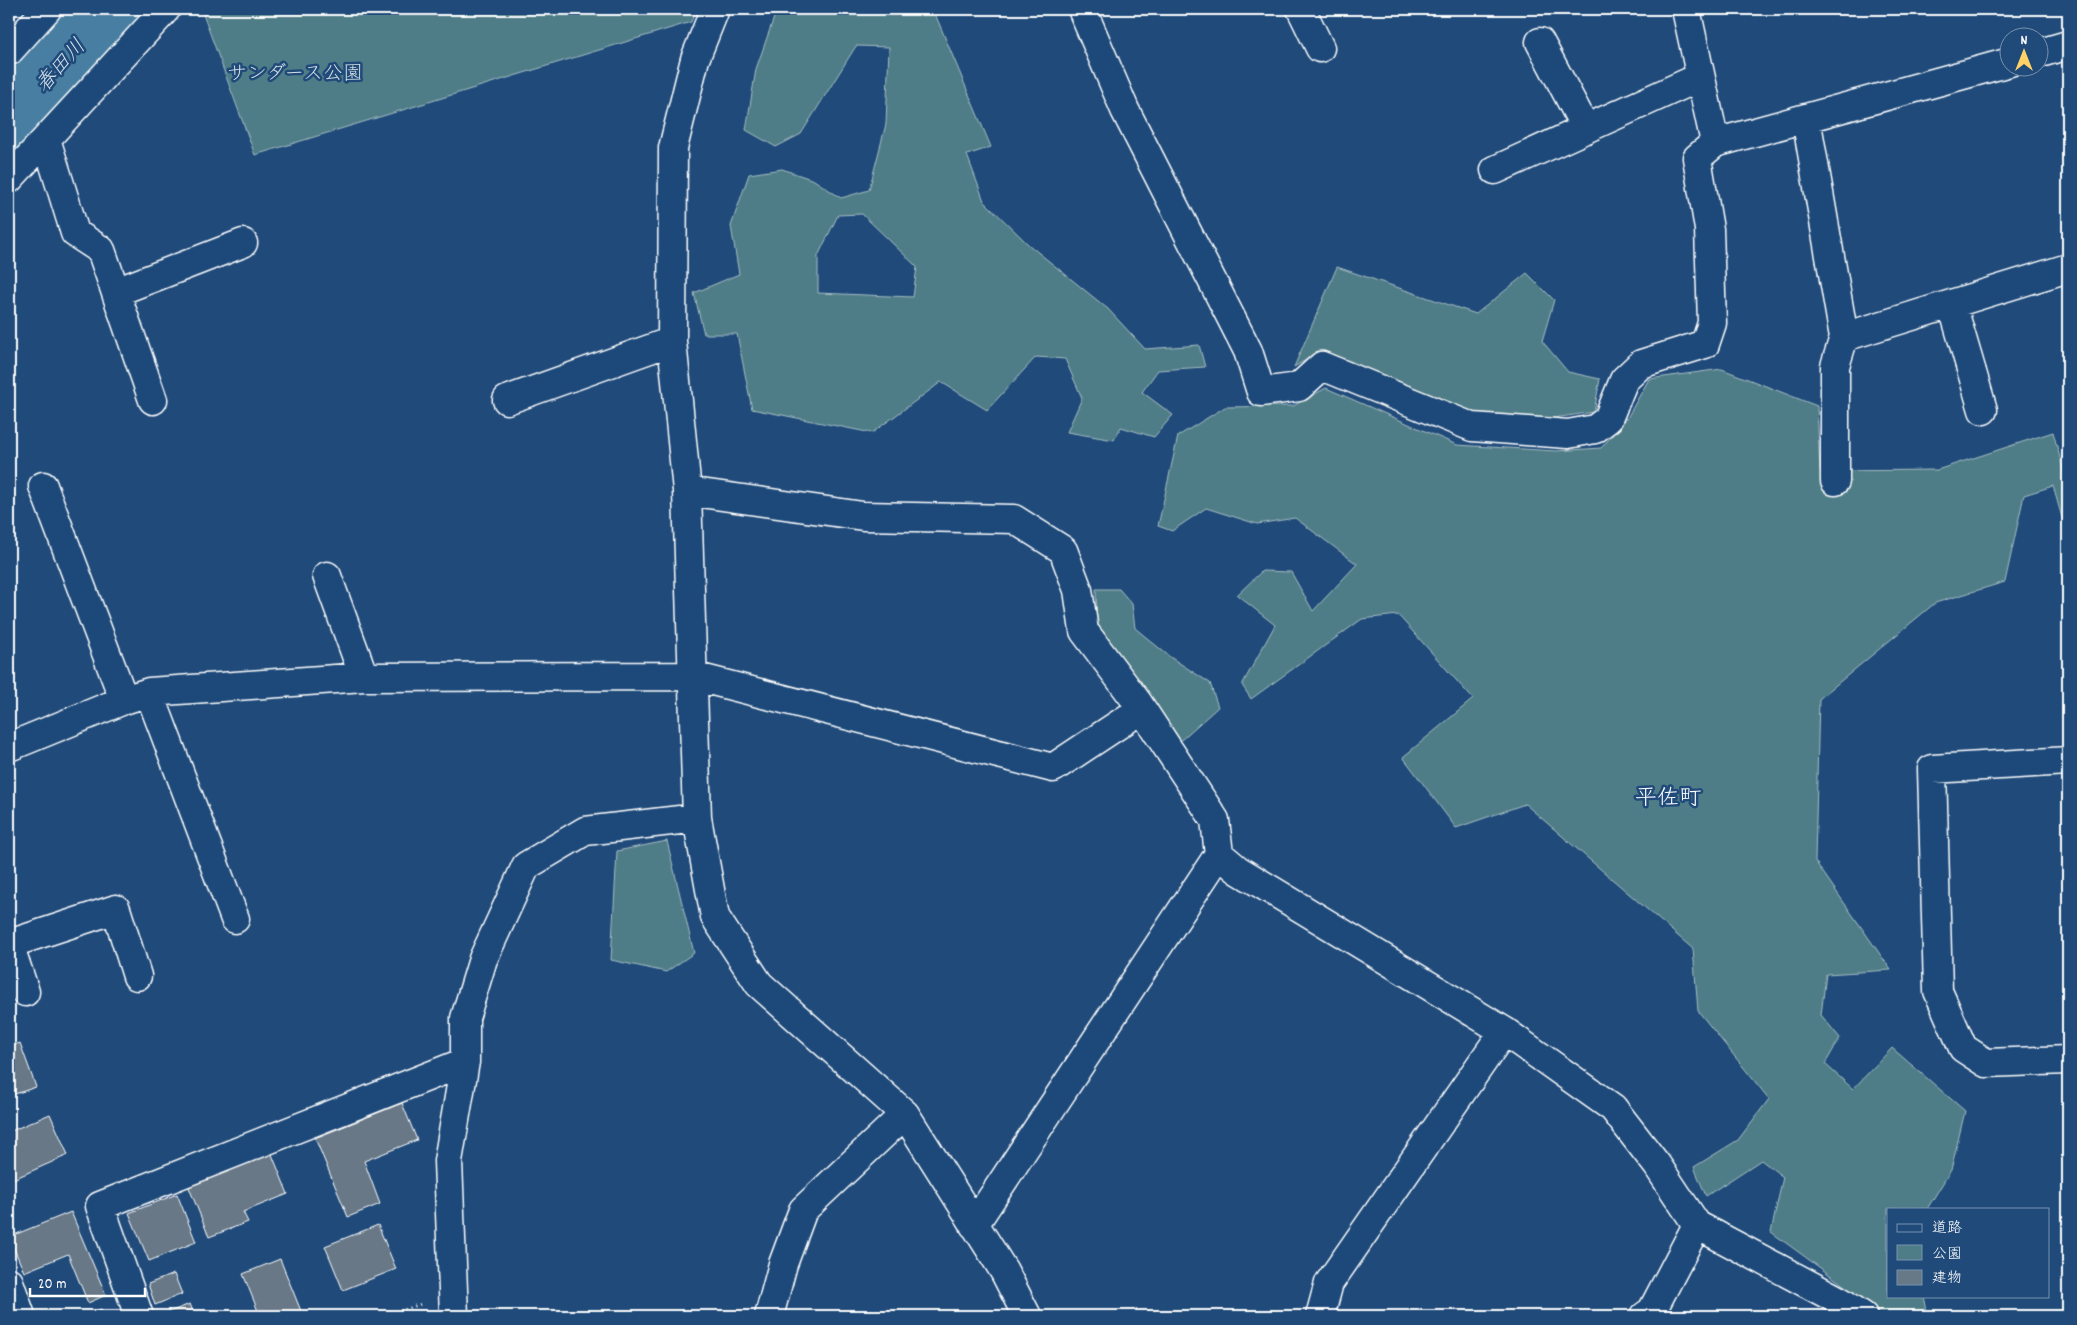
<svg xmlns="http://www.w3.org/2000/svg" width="2077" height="1325" viewBox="0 0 2077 1325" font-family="Dekko,'Klee One',sans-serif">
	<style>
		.green { fill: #4f7d87; stroke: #a7bec3; fill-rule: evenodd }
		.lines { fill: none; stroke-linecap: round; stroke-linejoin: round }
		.river { stroke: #467ea1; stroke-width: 69 }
		.building { fill: #677887; stroke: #fff }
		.minor-casing { stroke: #fff; stroke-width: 31 }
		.path { stroke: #fff; stroke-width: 3; stroke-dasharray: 1 4; stroke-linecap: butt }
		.minor { stroke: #1f4a7a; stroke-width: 28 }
		.labels { text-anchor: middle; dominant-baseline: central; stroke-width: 5; stroke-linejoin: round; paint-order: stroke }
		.park-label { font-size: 20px; fill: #d3dee1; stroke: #1f4a7a }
		.water-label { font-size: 21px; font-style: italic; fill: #d1dfe8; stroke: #1f4a7a }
		.quarter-label { font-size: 22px; fill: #fff; stroke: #1f4a7a }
	</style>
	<rect width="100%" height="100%" fill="#1f4a7a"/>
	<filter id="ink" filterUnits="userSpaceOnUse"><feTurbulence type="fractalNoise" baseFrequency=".02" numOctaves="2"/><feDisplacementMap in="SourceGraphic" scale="10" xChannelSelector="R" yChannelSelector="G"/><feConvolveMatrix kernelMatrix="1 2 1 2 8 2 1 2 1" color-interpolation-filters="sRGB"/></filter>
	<g filter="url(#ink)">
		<path class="green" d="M201,9H696L691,22L255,155Z
			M777,9H933L991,147L967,155L984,201L1029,245L1108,309L1145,349L1199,345L1205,367L1158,370L1142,392L1173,415L1154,437L1121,427L1114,440L1067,432L1082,398L1065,359L1036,357L987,410L941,382L872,433L752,409L737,334H704L694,293L739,274L731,226L749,174L782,169L814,180L841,198L869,190L886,124L889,47L856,46L801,134L776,147L746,130L756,69ZM862,214L917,267L913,297L818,293V256L838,215Z
			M1337,267L1476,314L1527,273L1554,300L1542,341L1568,372L1600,379L1594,412L1547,419L1471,413L1321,351L1294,367Z
			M1722,369L1817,406L1820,471L1937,470L2053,432L2068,487V539L2053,486L2024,495L2005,582L1935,603L1819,699L1815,861L1891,970L1826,974L1821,1015L1840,1038L1825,1064L1853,1089L1892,1048L1965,1111L1951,1170L1927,1209H1888V1296H1924L1928,1316H1825L1849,1289L1771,1232L1783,1177L1761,1160L1706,1196L1694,1167L1738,1140L1769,1099L1698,1011L1693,949L1525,804L1456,828L1403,757L1473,699L1398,615L1362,619L1251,699L1242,685L1275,625L1237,595L1262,571L1291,572L1313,611L1357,564L1295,518L1257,524L1206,508L1172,531L1158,526L1178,436L1225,407L1293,406L1326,388L1457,445L1556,451L1601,448L1627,418L1649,379Z
			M1096,589H1119L1132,604L1135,628L1170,657L1210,683L1218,707L1180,741L1097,629Z
			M667,841L694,953L666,972L611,960L617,851Z"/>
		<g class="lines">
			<path class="river" d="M9,125L114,9"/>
		</g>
		<path class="building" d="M20,1043L36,1087L9,1096V1047Z
			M402,1103L417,1140L364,1161L380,1204L348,1217L315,1138Z
			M50,1114L68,1155L9,1181V1132Z
			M271,1152L288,1194L243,1212L248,1222L209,1237L188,1185Z
			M177,1194L196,1242L149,1261L129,1213Z
			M71,1212L106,1295L88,1303L68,1254L24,1272L9,1237Z
			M378,1225L396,1269L343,1290L325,1246Z
			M280,1259L303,1316H260L243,1274Z
			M174,1274L182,1294L155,1305L148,1284Z
			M190,1304L195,1316H159Z
			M101,1309L104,1316H82Z"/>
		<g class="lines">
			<g class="minor-casing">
				<path id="minor" d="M715,9L695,59L673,148L672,341L687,491L697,818L715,917L759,984L905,1114L1004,1271L1027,1316
					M1082,9L1125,110L1248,351L1261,392L1299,387L1322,366L1472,427L1568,434L1595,429L1608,419L1624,380L1641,364L1705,344L1712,323L1709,229L1697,158L1715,143L2010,62
					M1301,9L1320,48
					M1686,9L1715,143
					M1540,42L1586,129
					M9,51L47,9
					M2040,53L2068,45
					M1806,118L1844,337L2068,268
					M46,139L75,233L101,250L153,400
					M1495,170L1700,77
					M9,179L166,9
					M116,292L243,243
					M1952,304L1983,410
					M507,400L672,341
					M1835,481V366L1844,337
					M43,486L124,700
					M687,491L863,516L1014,519L1063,550L1078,590L1084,631L1138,703L1215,820L1219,854L1238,870L1504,1031L1613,1108L1657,1165L1697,1225L1840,1301L1863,1316
					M327,576L364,677
					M149,692L235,919
					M9,747L124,700L149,692L364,677L693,676L1053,768L1142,709
					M2068,761L1932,769L1938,991L1963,1048L1986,1063L2068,1060
					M9,944L116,909L137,976
					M9,944L25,992
					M974,1225L1219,854
					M9,1282L21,1316
					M139,1316L100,1206L465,1062
					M454,1316L448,1161L465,1062V1018L483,959L526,866L585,831L697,818
					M769,1316L783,1264L803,1210L905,1114
					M1320,1316L1329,1283L1504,1031
					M1645,1316L1652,1311L1697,1225"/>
			</g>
			<path class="path" d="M386,1316L421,1304"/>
			<use href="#minor" class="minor"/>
		</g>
	</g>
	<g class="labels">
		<g class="park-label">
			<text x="295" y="75">サンダース公園</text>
		</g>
		<g class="water-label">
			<text transform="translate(62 67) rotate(-48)">春田川</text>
		</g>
		<g class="quarter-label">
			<text x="1668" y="799">平佐町</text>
		</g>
	</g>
	<rect width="2077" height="1325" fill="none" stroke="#1f4a7a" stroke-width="30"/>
	<rect x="15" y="15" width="2047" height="1295" fill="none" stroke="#fff" stroke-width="2" filter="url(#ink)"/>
	<rect x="1887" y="1208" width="162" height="90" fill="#1f4a7a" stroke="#7992af"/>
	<rect x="1897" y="1224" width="25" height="8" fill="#1f4a7a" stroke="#7992af"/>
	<text x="1932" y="1232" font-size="15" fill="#ffffff">道路</text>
	<rect x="1897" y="1245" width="25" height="15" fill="#4f7d87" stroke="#7992af"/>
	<text x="1932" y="1258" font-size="15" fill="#ffffff">公園</text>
	<rect x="1897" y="1270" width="25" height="15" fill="#677887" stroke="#7992af"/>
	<text x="1932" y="1282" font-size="15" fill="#ffffff">建物</text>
	<g transform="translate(2024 52)"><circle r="24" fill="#1f4a7a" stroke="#7992af"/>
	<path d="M0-4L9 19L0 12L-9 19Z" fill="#ffd166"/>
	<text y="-8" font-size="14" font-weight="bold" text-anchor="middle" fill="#ffffff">N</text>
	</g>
	<path d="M30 1288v8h115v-8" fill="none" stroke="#ffffff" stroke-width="2.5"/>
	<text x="38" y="1288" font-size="15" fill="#ffffff" stroke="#1f4a7a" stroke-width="4" paint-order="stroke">20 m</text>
</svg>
